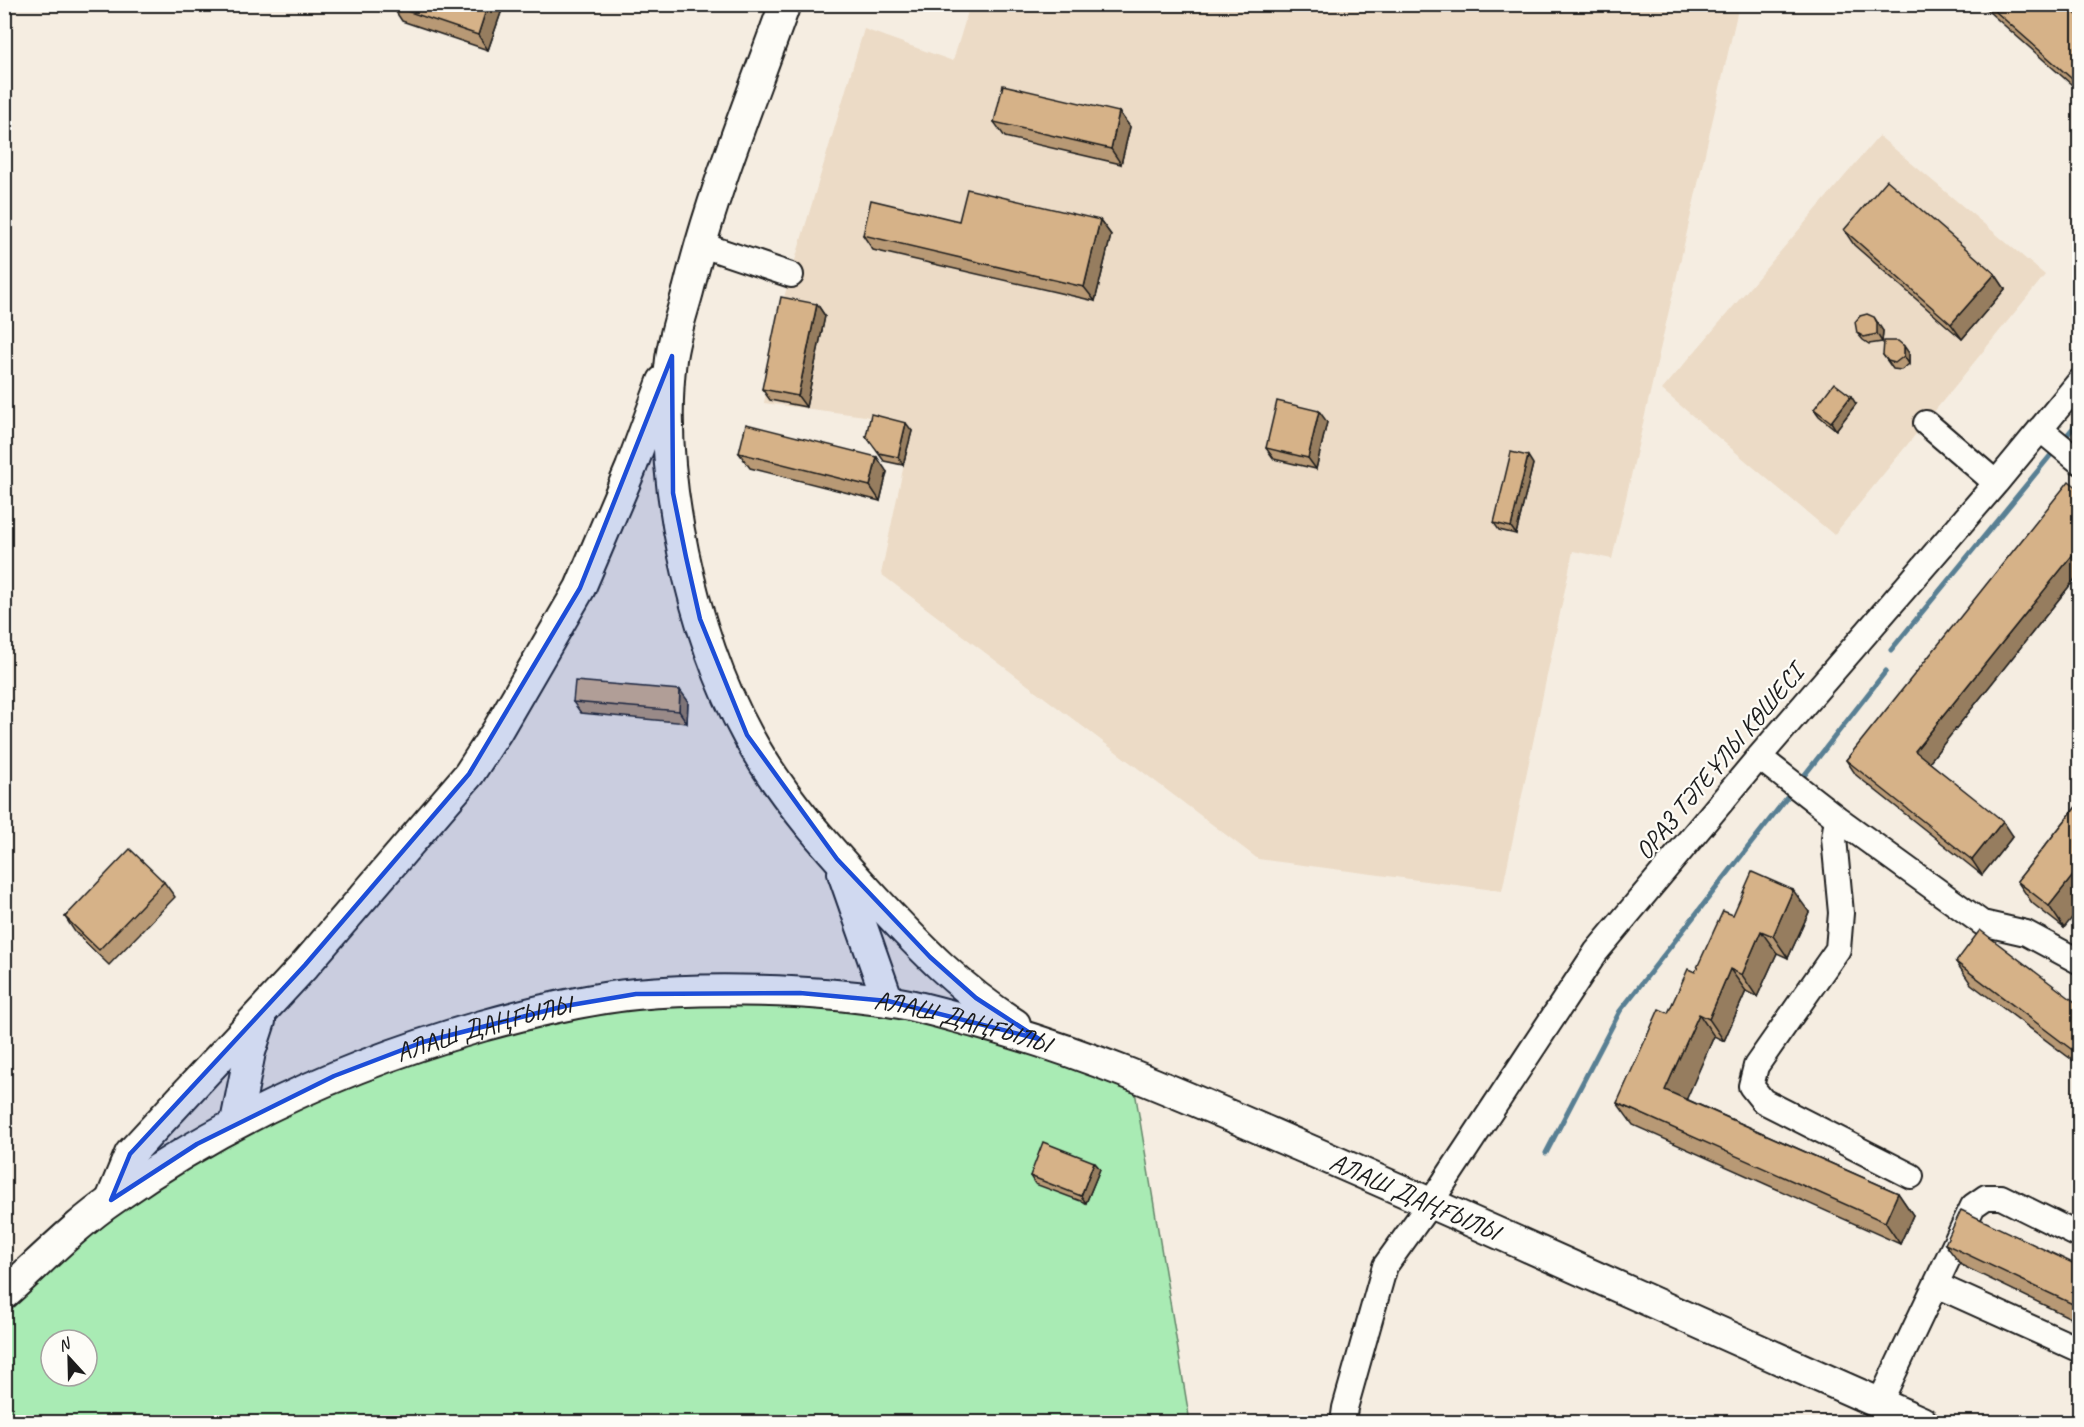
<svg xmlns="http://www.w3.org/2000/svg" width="2084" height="1427" viewBox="0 0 2084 1427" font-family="Caveat,sans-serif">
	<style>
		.built { fill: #ecdbc6 }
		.green { fill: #a9ebb4; stroke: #628468; stroke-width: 1.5; fill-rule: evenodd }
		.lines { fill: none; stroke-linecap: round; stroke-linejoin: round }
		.stream { stroke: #597f93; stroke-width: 5 }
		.minor-casing { stroke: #1c1c1c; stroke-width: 28 }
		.major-casing { stroke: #1c1c1c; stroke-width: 34 }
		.minor { stroke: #fdfcf7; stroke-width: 24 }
		.major { stroke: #fdfcf7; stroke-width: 30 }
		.wall { fill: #b89975; stroke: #1c1c1c; stroke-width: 1.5 }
		.shaded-wall { fill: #967d5f; stroke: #1c1c1c; stroke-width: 1.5 }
		.building { fill: #d6b288; stroke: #1c1c1c; stroke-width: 1.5 }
		.marked { fill: #1d4ed8; fill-opacity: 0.2; stroke: #1d4ed8; stroke-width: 4.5; stroke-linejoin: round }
		.labels { text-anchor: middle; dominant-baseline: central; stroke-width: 4.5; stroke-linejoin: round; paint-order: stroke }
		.street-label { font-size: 26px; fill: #1c1c1c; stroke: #fdfcf7 }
	</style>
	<rect width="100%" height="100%" fill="#f5ede1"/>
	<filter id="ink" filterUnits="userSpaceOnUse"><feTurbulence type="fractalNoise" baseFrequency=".0167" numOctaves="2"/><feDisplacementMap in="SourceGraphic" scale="12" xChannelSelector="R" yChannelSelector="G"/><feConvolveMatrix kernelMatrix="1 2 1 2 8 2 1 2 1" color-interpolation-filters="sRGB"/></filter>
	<g filter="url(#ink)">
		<path class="built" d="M970,5H1739L1612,559L1573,551L1502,891L1258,859L881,574L911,431L865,416L764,403L782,304L864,29L953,61Z
			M1879,136L2045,275L1834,535L1662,390Z"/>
		<path class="green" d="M800,993L1132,1073L1190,1422H5L4,1294L197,1144L507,1019ZM51,1340H87V1376H51Z"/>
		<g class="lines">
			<path class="stream" d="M2068,434L2080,420
				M1891,650L2050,456
				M1803,777L1886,671
				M1546,1153L1620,1011L1789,795"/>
			<g class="minor-casing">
				<path id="minor" d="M699,244L791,275
					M1926,423L1996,483
					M2040,429L2080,462
					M1759,757L1837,818L1982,923L2026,933L2080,962
					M1837,818L1834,838L1841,913L1838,949L1756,1066L1751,1086L1763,1101L1911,1176
					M1936,1285L2080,1350
					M1879,1404L1973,1206L1986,1197H2001L2080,1236
					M1343,1422L1345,1408L1385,1266L1431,1202L1596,952L1759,757L1996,483L2080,381"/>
			</g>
			<g class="major-casing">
				<g id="major">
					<path d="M785,4C751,99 712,193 688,291C682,313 674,336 671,359C657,474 692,634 748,736C781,797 830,850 877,901C922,949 958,987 1015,1024"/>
					<path d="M843,873L888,1001"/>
					<path d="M236,1122L250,1052L260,1021"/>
					<path d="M111,1200L130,1154L305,965L469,774L497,731L580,588L631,468L663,381"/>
					<path id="s1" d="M4,1294C40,1262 75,1225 115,1198C227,1119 351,1063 482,1026C532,1012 584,999 636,994C710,987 812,990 887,1001C917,1005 948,1015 978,1023C1090,1053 1194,1100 1300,1146C1508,1236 1714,1331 1922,1422"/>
				</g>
			</g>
			<use href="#minor" class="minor"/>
			<use href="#major" class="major"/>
		</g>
		<path class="wall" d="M392,4H504L488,50L402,21L392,6Z
			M1980,4H2066L2079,17V91Z
			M1119,112L1130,127L1121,164L1005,137L994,122Z
			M1100,220L1111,235L1095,301L873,250L863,235L959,221Z
			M1844,230L1995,274L2005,289L1962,339L1854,245Z
			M817,304L825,316L806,407L770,400L762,389Z
			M1883,331L1882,342L1869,344L1863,340L1857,333Z
			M1909,353V364L1901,370L1893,369L1883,355Z
			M1856,404L1836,430L1819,416L1814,409Z
			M1327,422L1316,469L1274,459L1266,448Z
			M912,431L903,465L884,461L866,436Z
			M739,453L887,472L880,501L750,468Z
			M1533,464L1516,534L1499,530L1494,523Z
			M2079,489V574L1929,762L2013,836L1982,875L1856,775L1846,760Z
			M688,701L687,723L581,713L573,702Z
			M2079,803L2064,928L2032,903L2017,881Z
			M164,882L175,897L109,965L75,932L65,917Z
			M1809,912L1788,958L1777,953L1757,997L1746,991L1724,1041L1714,1036L1686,1099L1898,1193L1913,1215L1900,1244L1633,1125L1617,1103L1668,1013L1733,915Z
			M1956,962L2079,1005V1065L1971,984Z
			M1094,1162L1100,1169L1086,1203L1035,1184L1030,1176Z
			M1945,1244L2079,1266V1322L1961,1265Z"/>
		<path class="shaded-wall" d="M488,4H504L488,50L478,35Z
			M1119,112L1130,127L1121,164L1111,149Z
			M1100,220L1111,235L1095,301L1084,287Z
			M1995,274L2005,289L1962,339L1951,324Z
			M817,304L825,316L806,407L798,396Z
			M1874,317L1883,331L1882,342L1877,334Z
			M1904,346L1909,353V364L1904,356Z
			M1851,396L1856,404L1836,430L1831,422Z
			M1319,411L1327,422L1316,469L1308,458Z
			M906,423L912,431L903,465L898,457Z
			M1528,456L1533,464L1516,534L1511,527Z
			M877,457L887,472L880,501L870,486Z
			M2079,547V574L1926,766L1915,751Z
			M680,690L688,701L687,723L679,711Z
			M2003,821L2013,836L1982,875L1972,860Z
			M2079,868V909L2064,928L2049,906Z
			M1793,890L1809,912L1788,958L1773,936Z
			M1761,931L1777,953L1757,997L1742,975Z
			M1730,969L1746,991L1724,1041L1709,1019Z
			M1699,1014L1714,1036L1681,1112L1665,1090Z
			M1094,1162L1100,1169L1086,1203L1081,1196Z
			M1898,1193L1913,1215L1900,1244L1885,1222Z"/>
		<path class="building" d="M392,4H488L478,35L392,6Z
			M1987,4H2066L2079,17V85Z
			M1003,85L1119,112L1111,149L994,122Z
			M1887,180L1995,274L1951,324L1844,230Z
			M967,189L1100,220L1084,287L863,235L871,200L959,221Z
			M781,297L817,304L798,396L762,389Z
			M1867,314L1874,317L1877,323V334L1864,337L1857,333L1855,322L1860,316Z
			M1884,341H1898L1904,346V356L1895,363L1888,361L1883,355Z
			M1834,383L1851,396L1831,422L1814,409Z
			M1277,401L1319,411L1308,458L1266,448Z
			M871,414L906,423L898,457L879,453L866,436Z
			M746,424L877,457L870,486L739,453Z
			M1511,452L1528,456L1511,527L1494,523Z
			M2069,481L2079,489V547L1915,751L2003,821L1972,860L1846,760Z
			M575,681L680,690L679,711L573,702Z
			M2079,803V868L2049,906L2017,881Z
			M130,849L164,882L99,950L65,917Z
			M1752,872L1793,890L1773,936L1761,931L1742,975L1730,969L1709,1019L1699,1014L1665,1090L1898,1193L1885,1222L1617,1103L1659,1009L1668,1013L1688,969L1695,972L1723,911L1733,915Z
			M1980,930L2079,1005V1055L1956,962Z
			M1043,1142L1094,1162L1081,1196L1030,1176Z
			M1961,1210L2079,1266V1307L1945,1244Z"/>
	</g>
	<path class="marked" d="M672,356L673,493L686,557L700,619L747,735L837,859L930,957L976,998L1039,1039L888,1001L800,993L636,994L565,1006L423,1042L334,1076L197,1144L111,1200L130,1154L305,965L469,774L580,588Z"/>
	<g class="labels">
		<g class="street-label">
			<text transform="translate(1719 762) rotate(-50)">ОРАЗ ТӘТЕҰЛЫ КӨШЕСІ</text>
			<text stroke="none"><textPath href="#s1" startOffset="1041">АЛАШ ДАҢҒЫЛЫ</textPath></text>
			<text stroke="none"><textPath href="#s1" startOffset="555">АЛАШ ДАҢҒЫЛЫ</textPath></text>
			<text stroke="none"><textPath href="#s1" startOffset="1527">АЛАШ ДАҢҒЫЛЫ</textPath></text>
		</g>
	</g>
	<rect width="2084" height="1427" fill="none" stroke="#fdfcf7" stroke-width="24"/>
	<rect x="12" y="12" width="2060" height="1403" fill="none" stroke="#1c1c1c" stroke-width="2" filter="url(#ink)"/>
	<g transform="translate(69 1358) rotate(338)"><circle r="28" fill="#fdfcf7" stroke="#a3a29f" stroke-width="1.5"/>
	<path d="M0-4.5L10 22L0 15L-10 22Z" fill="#1c1c1c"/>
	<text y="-9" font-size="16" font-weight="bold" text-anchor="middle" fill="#1c1c1c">N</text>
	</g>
</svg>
